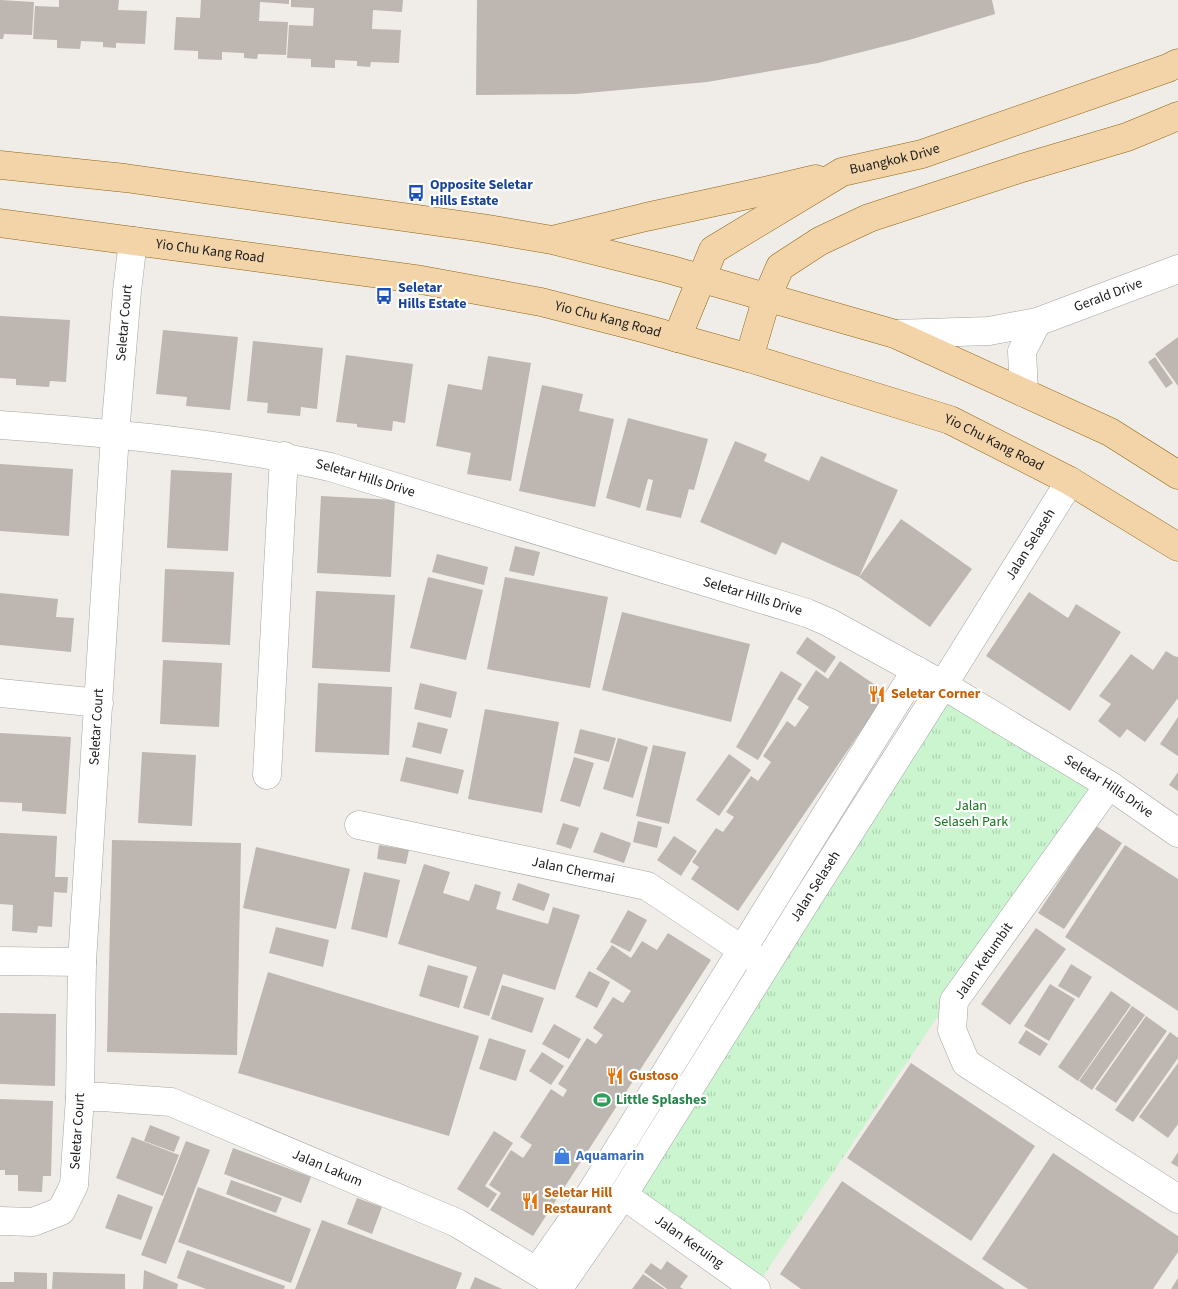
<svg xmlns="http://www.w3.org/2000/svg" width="1178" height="1289" viewBox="0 0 1178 1289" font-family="'Source Sans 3',sans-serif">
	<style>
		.park { fill: url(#park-tufts) }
		.building { fill: #bdb6b1 }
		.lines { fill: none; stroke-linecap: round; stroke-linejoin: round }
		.minor-casing { stroke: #a4a4a4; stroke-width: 29 }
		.major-casing { stroke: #8d650f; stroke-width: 29 }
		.minor { stroke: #fff; stroke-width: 28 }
		.major { stroke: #f3d4a9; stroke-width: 28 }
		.labels { text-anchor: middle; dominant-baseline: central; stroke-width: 4.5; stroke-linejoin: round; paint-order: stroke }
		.street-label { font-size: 14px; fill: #202020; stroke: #fff }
		.transit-label { font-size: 14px; font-weight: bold; fill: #164399; stroke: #fff; text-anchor: start }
		.food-label { font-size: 14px; font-weight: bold; fill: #c56008; stroke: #fff; text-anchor: start }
		.park-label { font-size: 14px; fill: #177520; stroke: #fff }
		.leisure-label { font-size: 14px; font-weight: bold; fill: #27864d; stroke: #fff; text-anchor: start }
		.shop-label { font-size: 14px; font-weight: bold; fill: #366cbe; stroke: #fff; text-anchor: start }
	</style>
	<defs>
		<pattern id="park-tufts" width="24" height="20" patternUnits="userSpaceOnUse" patternTransform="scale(1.25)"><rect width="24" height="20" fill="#caf5ce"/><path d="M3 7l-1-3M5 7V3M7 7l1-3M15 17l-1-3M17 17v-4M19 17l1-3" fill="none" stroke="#add2b1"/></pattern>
	</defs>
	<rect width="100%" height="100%" fill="#f0ede8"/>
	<path class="park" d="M945,693L1094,784L758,1284L632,1194Z"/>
	<path class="building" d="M0,0L34,2L32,35L4,34L3,39H0Z
		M59,0H119L118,10L147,11L145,44L116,43V48L103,47V42L81,41L80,49L57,48V40L33,39L35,6L59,7Z
		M201,0H289V4L260,2L259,21L288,22L286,55L258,54L257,59L244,58V53L222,52V60L198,59V51L174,50L176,17L200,18Z
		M291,0H403L402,12L373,10L372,29L401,30L399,63L371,62L370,67L357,66V61L335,60V68L311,67V59L287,58L289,25L313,26L314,8L291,7Z
		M477,0H992L995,14L909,40L818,63L707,82L576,94L476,95Z
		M0,316L70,320L66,382L50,381L49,387L16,385V379L0,378Z
		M163,330L238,337L230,410L186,406L187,397L156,394Z
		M1178,337V386L1155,354Z
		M253,341L323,348L317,409L301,407L300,416L267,413L268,403L247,401Z
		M346,355L413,364L405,423L393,421L392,431L357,427V424L336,422Z
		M488,356L531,363L511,481L467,474L471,453L436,446L448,384L482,390Z
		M1155,357L1173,383L1166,388L1148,362Z
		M542,385L583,394L579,411L614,419L595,507L519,491Z
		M628,418L708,439L694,490L689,489L681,518L646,510L653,480L648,479L640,508L606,498Z
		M735,441L767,454L764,461L809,481L821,456L898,490L859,577L901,519L934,542L972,569L930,627L859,577L782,542L776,555L700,522Z
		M0,464L73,469L69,536L0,531Z
		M171,470L232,473L228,551L167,548Z
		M321,496L395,500L391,577L317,573Z
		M515,546L540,552L534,576L509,571Z
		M437,554L488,567L484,585L432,572Z
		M165,569L234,572L230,645L162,642Z
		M428,577L483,590L466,660L410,648Z
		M505,577L608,597L590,688L487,669Z
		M316,591L395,595L390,672L312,668Z
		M1029,592L1068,618L1076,604L1121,632L1070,711L986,656Z
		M0,593L58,599L56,617L74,618L71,652L0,645Z
		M622,612L750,644L731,722L602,690Z
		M807,637L836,657L825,673L796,653Z
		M1166,651L1174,656L1178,657V698L1145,742L1127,729L1120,738L1098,721L1111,704L1099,696L1131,654L1153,670Z
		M163,660L222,663L219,727L160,724Z
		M840,661L887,693L738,911L691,879L699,867L692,862L716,828L723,832L734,817L726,812L751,776L758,781L771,762L763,756L787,721L795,727L809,707L797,699L816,670L828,679Z
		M781,671L802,684L758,760L736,747Z
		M318,683L392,687L389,755L315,752Z
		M420,683L457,692L451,718L414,709Z
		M485,709L559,722L542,813L468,799Z
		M1178,717V756L1160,744Z
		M418,722L448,729L441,754L412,747Z
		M580,729L616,738L609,762L574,753Z
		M0,733L71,737L66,814L22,811V803L0,802Z
		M618,738L648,747L633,798L603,789Z
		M653,745L686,752L669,824L636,816Z
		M142,752L196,755L192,826L138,823Z
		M729,754L751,770L719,816L696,800Z
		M406,757L464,770L458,794L400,781Z
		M574,757L594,763L580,807L560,801Z
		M1178,772V791L1169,785Z
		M638,821L662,827L657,848L633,842Z
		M563,823L579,828L571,849L556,844Z
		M1096,826L1122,843L1064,929L1038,913Z
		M601,832L631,843L624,863L593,852Z
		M0,833L57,836L55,877H68L67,893L54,892L52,927L38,926L37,933L12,931L13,905L0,904Z
		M674,836L697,851L681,876L657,860Z
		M112,840L241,843L237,1055L107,1052Z
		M379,845L409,850L406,864L377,859Z
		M1125,845L1178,879V1011L1065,937Z
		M256,847L350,869L336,929L243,908Z
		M424,864L450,872L443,893L469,901L475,884L501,892L496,909L548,924L553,907L580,915L555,990L503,974L489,1016L463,1008L477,967L398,944Z
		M364,872L400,880L387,938L351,929Z
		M518,883L550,894L544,911L512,900Z
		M628,910L647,920L630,952L610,942Z
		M276,927L329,940L323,967L269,953Z
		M1036,928L1066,949L1010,1025L981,1004Z
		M668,933L711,960L533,1236L490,1210L501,1193L489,1185L511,1150L523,1158L532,1145L520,1137L551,1089L563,1097L567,1090L558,1084L587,1038L596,1044L603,1035L593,1028L613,997L623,1003L631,991L596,969L612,945L631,958L642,941L657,950Z
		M1071,964L1092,977L1079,998L1058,986Z
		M428,965L468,976L459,1008L419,996Z
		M589,971L610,982L597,1008L575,997Z
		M268,972L479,1036L449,1136L238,1073Z
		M1050,984L1075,999L1049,1041L1024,1026Z
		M502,985L544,998L532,1033L491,1019Z
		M1111,991L1131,1005L1078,1081L1058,1067Z
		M1132,1006L1145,1015L1092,1090L1079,1081Z
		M0,1013L56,1014L55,1086L0,1084Z
		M1146,1016L1167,1031L1116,1103L1095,1089Z
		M554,1024L581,1039L569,1059L542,1044Z
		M1026,1030L1048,1044L1040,1056L1018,1043Z
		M1170,1032L1178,1038V1058L1133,1122L1115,1110Z
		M489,1038L526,1050L516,1081L479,1069Z
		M542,1052L564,1066L551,1085L529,1071Z
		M911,1063L1035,1146L971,1241L847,1158Z
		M1178,1063V1124L1168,1138L1139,1117Z
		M0,1099L53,1101L51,1176H43L42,1192L18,1191V1175H5V1170H0Z
		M150,1125L180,1137L174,1152L144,1141Z
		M494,1131L513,1143L485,1186L497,1194L488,1208L457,1189Z
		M132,1137L179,1155L163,1196L116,1178Z
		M186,1141L210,1150L166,1264L141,1255Z
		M233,1148L311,1177L301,1203L224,1174Z
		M1178,1152V1167L1171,1163Z
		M1053,1153L1178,1236V1252L1153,1289H1028L982,1259Z
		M231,1180L282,1198L276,1213L226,1194Z
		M842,1181L867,1198L1005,1289H801L780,1274Z
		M198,1187L311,1229L291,1283L178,1242Z
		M118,1194L153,1207L141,1240L105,1228Z
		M357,1198L382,1207L372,1234L347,1224Z
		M322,1220L462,1273L456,1289H295Z
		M187,1250L285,1286L284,1289H206L177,1278Z
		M667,1261L688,1276L680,1287L683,1289H667L644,1272L651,1263L661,1270Z
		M144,1270L178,1284L177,1289H143Z
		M14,1272L47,1273V1289H0V1282H14Z
		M53,1272L125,1274V1289H52Z
		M643,1274L665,1289H632Z
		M475,1277L502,1289H470Z
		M1178,1278V1289H1171Z"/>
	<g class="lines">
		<g class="minor-casing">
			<g id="minor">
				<path id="s1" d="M895,334L989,331L1037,322L1178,269"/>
				<path d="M1024,393L1022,351L1037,322"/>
				<path id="s2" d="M0,425C111,433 222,443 330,467L807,613L828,622L943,685L1109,785L1178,833"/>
				<path d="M0,693L99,703"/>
				<path d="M267,775L284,456"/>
				<path d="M1109,785L954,1001L952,1030L966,1063L1178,1199"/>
				<path id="s3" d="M359,825L647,886L759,961"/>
				<path d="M0,961L82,962"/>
				<path id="s4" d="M80,1097H102L171,1102L457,1223L552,1281"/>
				<path id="s5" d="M623,1195L756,1289"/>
				<path id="s6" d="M0,1221L33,1222L61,1211L74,1185L80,1097L82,962L115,434L127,291L133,241"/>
				<path d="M537,1271L586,1201L916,670"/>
				<path id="s7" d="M558,1289L623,1195L808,898L943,685L1070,481"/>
			</g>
		</g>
		<g class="major-casing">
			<g id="major">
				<path d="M0,165L125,178L482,228L552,240L668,269L895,334L1110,432L1178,475"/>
				<path id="s8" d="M0,223L416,279L541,302L646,329L749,358L950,420L1070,481L1178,547"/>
				<path d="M556,239L646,217L747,195L816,179"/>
				<path id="s9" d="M677,338L713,250L842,172L922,154L1168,68L1178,63"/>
				<path d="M749,358L767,297L780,267L820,241L869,218L1022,168L1127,137L1178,116"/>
			</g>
		</g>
		<use href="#minor" class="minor"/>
		<use href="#major" class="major"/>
	</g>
	<defs>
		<g id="bus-bare" transform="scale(1.35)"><path d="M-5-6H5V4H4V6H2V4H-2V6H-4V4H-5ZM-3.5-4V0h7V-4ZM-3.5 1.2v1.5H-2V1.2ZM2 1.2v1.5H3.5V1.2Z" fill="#1a4fb4" stroke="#fff" stroke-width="2.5" paint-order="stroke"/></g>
		<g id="restaurant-bare" transform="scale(1.35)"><path d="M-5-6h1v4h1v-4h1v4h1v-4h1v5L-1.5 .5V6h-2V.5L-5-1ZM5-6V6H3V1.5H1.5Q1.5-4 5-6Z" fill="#e8710a" stroke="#fff" stroke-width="2.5" paint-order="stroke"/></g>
		<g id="stadium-bare" transform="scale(1.35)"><path d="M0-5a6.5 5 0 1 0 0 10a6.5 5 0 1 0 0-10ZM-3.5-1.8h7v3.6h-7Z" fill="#2e9e5b" stroke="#fff" stroke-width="2.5" paint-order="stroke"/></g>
		<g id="shop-bare" transform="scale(1.35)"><path d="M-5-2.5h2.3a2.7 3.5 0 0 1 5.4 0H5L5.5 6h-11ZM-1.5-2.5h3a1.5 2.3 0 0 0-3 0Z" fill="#3f7fe0" stroke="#fff" stroke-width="2.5" paint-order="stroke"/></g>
	</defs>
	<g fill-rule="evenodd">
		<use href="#bus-bare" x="416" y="193"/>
		<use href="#bus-bare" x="384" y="296"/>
		<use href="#restaurant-bare" x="877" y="694"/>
		<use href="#restaurant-bare" x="615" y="1076"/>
		<use href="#stadium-bare" x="602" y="1100"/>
		<use href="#shop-bare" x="562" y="1156"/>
		<use href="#restaurant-bare" x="530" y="1201"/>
	</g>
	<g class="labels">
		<g class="street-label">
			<text stroke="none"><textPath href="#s9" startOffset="300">Buangkok Drive</textPath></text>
			<text stroke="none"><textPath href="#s8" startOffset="212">Yio Chu Kang Road</textPath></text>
			<text stroke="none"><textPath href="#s1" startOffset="219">Gerald Drive</textPath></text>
			<text stroke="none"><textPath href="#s8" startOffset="616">Yio Chu Kang Road</textPath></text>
			<text stroke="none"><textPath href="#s6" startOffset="956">Seletar Court</textPath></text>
			<text stroke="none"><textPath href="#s8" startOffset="1022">Yio Chu Kang Road</textPath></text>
			<text stroke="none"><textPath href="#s2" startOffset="370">Seletar Hills Drive</textPath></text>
			<text stroke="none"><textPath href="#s7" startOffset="882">Jalan Selaseh</textPath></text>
			<text stroke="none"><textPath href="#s2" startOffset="775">Seletar Hills Drive</textPath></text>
			<text stroke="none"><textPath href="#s6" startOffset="551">Seletar Court</textPath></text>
			<text stroke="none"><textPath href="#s2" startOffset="1180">Seletar Hills Drive</textPath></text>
			<text stroke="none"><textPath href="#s3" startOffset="219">Jalan Chermai</textPath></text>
			<text stroke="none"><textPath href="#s7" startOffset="478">Jalan Selaseh</textPath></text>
			<text transform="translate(984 961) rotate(-55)">Jalan Ketumbit</text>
			<text stroke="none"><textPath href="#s6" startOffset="146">Seletar Court</textPath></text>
			<text stroke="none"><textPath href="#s4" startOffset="261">Jalan Lakum</textPath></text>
			<text stroke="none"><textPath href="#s5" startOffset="81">Jalan Keruing</textPath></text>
		</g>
		<g class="transit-label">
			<text x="430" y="185">Opposite Seletar<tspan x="430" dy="16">Hills Estate</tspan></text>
			<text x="398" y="288">Seletar<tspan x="398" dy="16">Hills Estate</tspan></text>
		</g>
		<g class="food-label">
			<text x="891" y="694">Seletar Corner</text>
			<text x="629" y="1076">Gustoso</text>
			<text x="544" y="1193">Seletar Hill<tspan x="544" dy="16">Restaurant</tspan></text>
		</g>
		<g class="park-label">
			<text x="971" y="806">Jalan<tspan x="971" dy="16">Selaseh Park</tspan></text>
		</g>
		<g class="leisure-label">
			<text x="616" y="1100">Little Splashes</text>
		</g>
		<g class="shop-label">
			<text x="576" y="1156">Aquamarin</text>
		</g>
	</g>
</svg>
